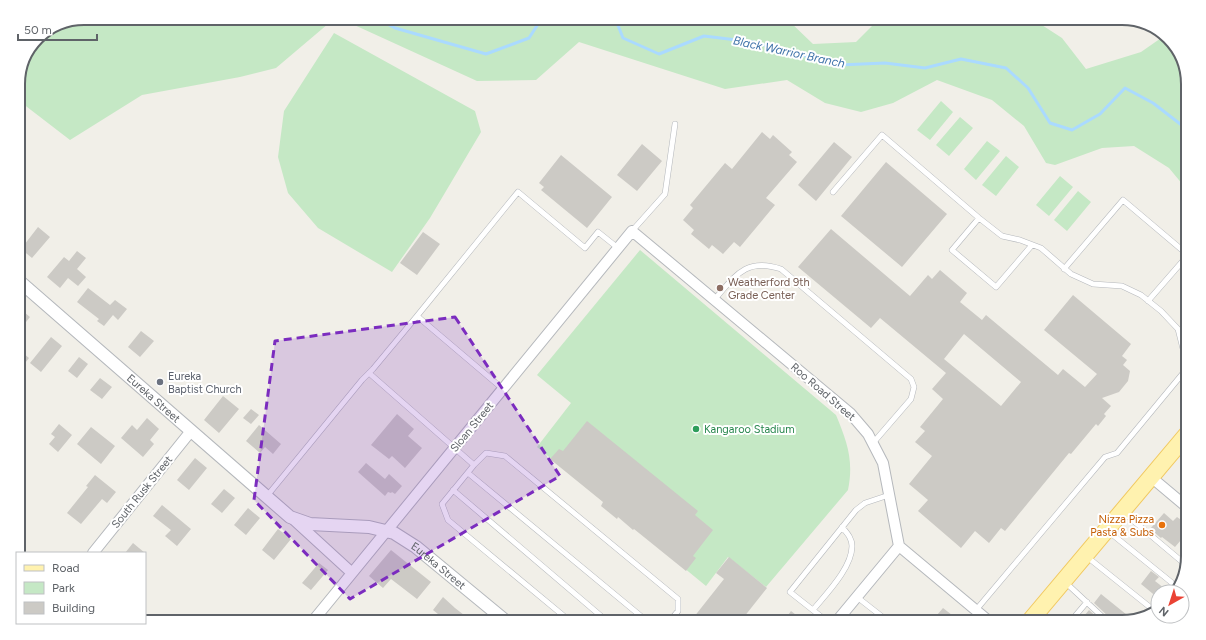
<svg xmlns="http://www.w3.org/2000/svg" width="1206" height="640" viewBox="0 0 1206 640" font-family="Figtree,sans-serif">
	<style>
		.green { fill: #c5e8c5 }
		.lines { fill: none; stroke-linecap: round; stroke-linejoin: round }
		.stream { stroke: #aadaff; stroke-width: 3 }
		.building { fill: #cccac5; fill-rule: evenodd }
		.service-casing { stroke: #b5b8bc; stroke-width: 6 }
		.minor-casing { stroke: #b5b8bc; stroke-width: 12 }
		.tertiary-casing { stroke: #b5b8bc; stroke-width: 14 }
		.primary-casing { stroke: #f2c960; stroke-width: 18 }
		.service { stroke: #fff; stroke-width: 5 }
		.minor { stroke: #fff; stroke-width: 10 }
		.tertiary { stroke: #fff; stroke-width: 12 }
		.primary { stroke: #fff2af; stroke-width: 16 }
		.marked { fill: #7b2cbf; fill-opacity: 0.2; stroke: #7b2cbf; stroke-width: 3; stroke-dasharray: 8 5; stroke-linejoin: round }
		.education-dot { fill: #8d6e63; stroke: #fff; stroke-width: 1.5 }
		.worship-dot { fill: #6b7280; stroke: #fff; stroke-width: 1.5 }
		.leisure-dot { fill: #2e9e5b; stroke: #fff; stroke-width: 1.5 }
		.food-dot { fill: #e8710a; stroke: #fff; stroke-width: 1.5 }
		.labels { text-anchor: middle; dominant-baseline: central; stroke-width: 4; stroke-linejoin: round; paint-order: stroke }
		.education-label { font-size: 11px; fill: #785e54; stroke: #fff; text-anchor: start }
		.worship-label { font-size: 11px; fill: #5b616d; stroke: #fff; text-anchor: start }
		.street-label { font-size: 11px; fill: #5f6368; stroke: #fff }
		.leisure-label { font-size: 11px; fill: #27864d; stroke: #fff; text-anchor: start }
		.food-label { font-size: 11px; fill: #c56008; stroke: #fff; text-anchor: end }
		.water-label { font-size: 12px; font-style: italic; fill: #4174aa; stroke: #fff }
		.rim { fill: none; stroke: #5f6368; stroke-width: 2 }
	</style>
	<rect width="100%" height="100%" fill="#f1efe8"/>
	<path class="green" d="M84,18H335L276,68L240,77L142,95L70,140L18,100V80L37,37Z
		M339,18H709L741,23L788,20L813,44L856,42L880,18L907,22L916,18H1031L1062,38L1086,69L1141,52L1164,36L1177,48L1188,80V191L1169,168L1134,146L1102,148L1055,165L1046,163L1024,126L992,100L937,80L893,103L861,112L825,103L787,80L725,89L579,42L536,80L477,81Z
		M334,33L475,111L481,132L430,218L392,272L318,228L288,193L278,157L284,111Z
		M941,101L953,112L930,140L917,130Z
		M960,117L973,128L949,156L936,145Z
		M987,141L1000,151L976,180L964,169Z
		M1006,156L1019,167L996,196L982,185Z
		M1060,176L1073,187L1049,216L1036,205Z
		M1078,191L1091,202L1067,231L1054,220Z
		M640,250L836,415C847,442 854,460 848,490L766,587L728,557L706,586L537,447L571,403L537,375Z"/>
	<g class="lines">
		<path class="stream" d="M376,18L395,28L486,54L529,38L542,18
			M615,18L623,38L659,54L704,36L753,42L839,65L885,63L925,68L961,59L1006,68L1028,88L1050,123L1072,130L1100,114L1125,88L1153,103L1188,130"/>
	</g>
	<path class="building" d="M762,132L770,139L773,135L792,152L789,155L797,162L766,198L775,205L740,247L734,242L723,254L712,245L709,249L691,234L694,230L683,220L693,208L690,205L725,163L732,169Z
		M834,142L852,157L816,201L798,185Z
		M642,144L662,161L637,191L617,175Z
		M561,155L612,197L587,228L541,190L544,187L539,183Z
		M886,162L947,214L902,267L841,216Z
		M38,227L50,237L32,258L21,249Z
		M831,229L910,296L928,275L932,279L940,270L967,293L960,302L982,320L986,315L1058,375L1063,369L1085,387L1097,374L1044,330L1073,295L1131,344L1122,356L1127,360L1123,365L1130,371L1128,381L1119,392L1102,398L1111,406L1104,414L1106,416L1098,426L1096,424L1071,454L1069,453L1005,531L1001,528L989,543L975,531L961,548L918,511L928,500L909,484L932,456L915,442L925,431L920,427L943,399L932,389L946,373L880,318L871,328L798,267ZM964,334L1021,382L1001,406L944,359Z
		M423,232L440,244L417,275L400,263Z
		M77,251L86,258L77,269L86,277L78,286L68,278L60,288L47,277L64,257L69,261Z
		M88,288L110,305L115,300L127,309L118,320L113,315L104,326L97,321L99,319L77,302Z
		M18,307L30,317L18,332Z
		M141,331L154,341L140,357L128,347Z
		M51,337L62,346L41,372L30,363Z
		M18,349L29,358L18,372Z
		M79,357L88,364L77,378L68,371Z
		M100,378L112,387L102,399L90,390Z
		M223,396L239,409L219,433L204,420Z
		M251,409L259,415L251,424L243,418Z
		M397,414L414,429L408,436L422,448L405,468L392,456L389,459L371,445Z
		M147,418L159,429L150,440L154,444L143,457L121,438L132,425L137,430Z
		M587,421L698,511L695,515L713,530L693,556L696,558L686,571L634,529L633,530L618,517L617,519L601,506L603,502L550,459L559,449L563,451Z
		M59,424L72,435L58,452L49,444L55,437L51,434Z
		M259,425L281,444L273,454L265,447L260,453L246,441Z
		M91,427L115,446L101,464L77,444Z
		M195,458L207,468L189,490L177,480Z
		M366,463L385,479L389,474L402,486L395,494L392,492L391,493L388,492L385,496L358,472Z
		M95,475L116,492L107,503L102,499L81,524L67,513L88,487L86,486Z
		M224,489L235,498L222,513L211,504Z
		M162,505L191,529L177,546L165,536L171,530L153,516Z
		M248,508L260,518L246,535L234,525Z
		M1164,513L1173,521L1177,517L1184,522L1180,527L1187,533L1175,547L1162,537L1161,538L1150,529Z
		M278,529L291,539L274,560L262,550Z
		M133,543L145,553H125Z
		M391,550L431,582L417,599L391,579L383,588L369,576Z
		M729,557L767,588L740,622H690L724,579L716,573Z
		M319,563L328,570L311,590L302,583Z
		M1151,571L1159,577L1155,581L1169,592H1158V598L1141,584Z
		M1101,594L1132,619L1122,622H1112L1111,619L1094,603Z
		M443,597L455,608L473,622H448L433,610Z
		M943,608L961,622H931Z
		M1089,610L1102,622H1079Z
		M791,611L805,622H783Z"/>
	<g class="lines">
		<g class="service-casing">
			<path id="service" d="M833,192L882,135L979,218L1002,236L1020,240L1041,248L1071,274L1093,284L1122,286L1141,295L1161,311L1178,329L1183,349L1184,372L1117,453L1105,457L976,610
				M979,218L952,250L996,287L1032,245
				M632,231L665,194L675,124
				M1064,269L1123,200L1188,255
				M714,300C735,276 746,257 781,269L911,379L914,387L911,399L873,443
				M1148,301L1188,255
				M417,316L518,192L585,248L598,232L618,248
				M369,373L474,465L486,453L505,456L678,599V611L669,622
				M474,465L442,504L448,520L571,622
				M468,473L648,622
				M453,490L608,622
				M267,496L362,380L373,369L417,316L503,389
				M1123,512L1186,565
				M1108,531L1171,582L1176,591
				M1086,556L1156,612
				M1065,582L1108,622
				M857,597L889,622
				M813,610C826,594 852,568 852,546C852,538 847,533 842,527
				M828,622L790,592L856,510L865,503L889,495
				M1070,622L1087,602"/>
		</g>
		<g class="minor-casing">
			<path id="minor" d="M1151,477L1188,508
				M292,518L352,573
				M93,553L191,431
				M312,622L632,231L850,413L868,434L883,463L899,546L990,622
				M836,622L899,546"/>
		</g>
		<g class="tertiary-casing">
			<g id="tertiary">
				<path id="s1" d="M18,280L290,517L310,524L369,527L394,533L416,547L507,622"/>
			</g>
		</g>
		<g class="primary-casing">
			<path id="primary" d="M1029,622L1188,433"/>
		</g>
		<use href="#service" class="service"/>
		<use href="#minor" class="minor"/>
		<use href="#tertiary" class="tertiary"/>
		<use href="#primary" class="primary"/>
	</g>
	<path class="marked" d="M455,317L560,476L350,599L254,500L275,341Z"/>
	<circle class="education-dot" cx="720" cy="288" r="4"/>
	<circle class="worship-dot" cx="160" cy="382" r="4"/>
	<circle class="leisure-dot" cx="696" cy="429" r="4"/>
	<circle class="food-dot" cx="1162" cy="525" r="4"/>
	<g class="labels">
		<g class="education-label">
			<text x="728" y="282">Weatherford 9th<tspan x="728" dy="13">Grade Center</tspan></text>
		</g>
		<g class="worship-label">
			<text x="168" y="376">Eureka<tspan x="168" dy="13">Baptist Church</tspan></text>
		</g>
		<g class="street-label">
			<text transform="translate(823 392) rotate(41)">Roo Road Street</text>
			<text stroke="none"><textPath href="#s1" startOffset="180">Eureka Street</textPath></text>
			<text transform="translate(472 427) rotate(-51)">Sloan Street</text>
			<text transform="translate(142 492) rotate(-51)">South Rusk Street</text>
			<text stroke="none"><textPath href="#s1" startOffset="522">Eureka Street</textPath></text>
		</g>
		<g class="leisure-label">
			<text x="704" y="429">Kangaroo Stadium</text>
		</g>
		<g class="food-label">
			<text x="1154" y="519">Nizza Pizza<tspan x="1154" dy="13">Pasta &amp; Subs</tspan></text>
		</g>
		<g class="water-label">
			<text transform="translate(789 52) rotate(12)">Black Warrior Branch</text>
		</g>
	</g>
	<path d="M0 0H1206V640H0ZM84 25H1122A59 59 0 0 1 1181 84V556A59 59 0 0 1 1122 615H84A59 59 0 0 1 25 556V84A59 59 0 0 1 84 25Z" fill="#fff" fill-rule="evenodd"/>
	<path class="rim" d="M84 25H1122A59 59 0 0 1 1181 84V556A59 59 0 0 1 1122 615H84A59 59 0 0 1 25 556V84A59 59 0 0 1 84 25Z"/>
	<rect x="16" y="552" width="130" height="72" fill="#ffffff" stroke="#bfc1c3"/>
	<rect x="24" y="565" width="20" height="6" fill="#fff2af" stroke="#bfc1c3"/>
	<text x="52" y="572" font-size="12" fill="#5f6368">Road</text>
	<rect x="24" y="582" width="20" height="12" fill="#c5e8c5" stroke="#bfc1c3"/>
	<text x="52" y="592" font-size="12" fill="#5f6368">Park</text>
	<rect x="24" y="602" width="20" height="12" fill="#cccac5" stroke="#bfc1c3"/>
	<text x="52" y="612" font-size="12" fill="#5f6368">Building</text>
	<g transform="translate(1170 604) rotate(219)"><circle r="19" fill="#ffffff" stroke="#bfc1c3"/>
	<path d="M0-3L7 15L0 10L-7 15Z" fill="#ea4335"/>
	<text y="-6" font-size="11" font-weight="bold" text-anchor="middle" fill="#5f6368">N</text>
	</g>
	<path d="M18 34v6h79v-6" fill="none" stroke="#5f6368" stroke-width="2"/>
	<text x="24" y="34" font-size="12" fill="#5f6368" stroke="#ffffff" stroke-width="3" paint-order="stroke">50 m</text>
</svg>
